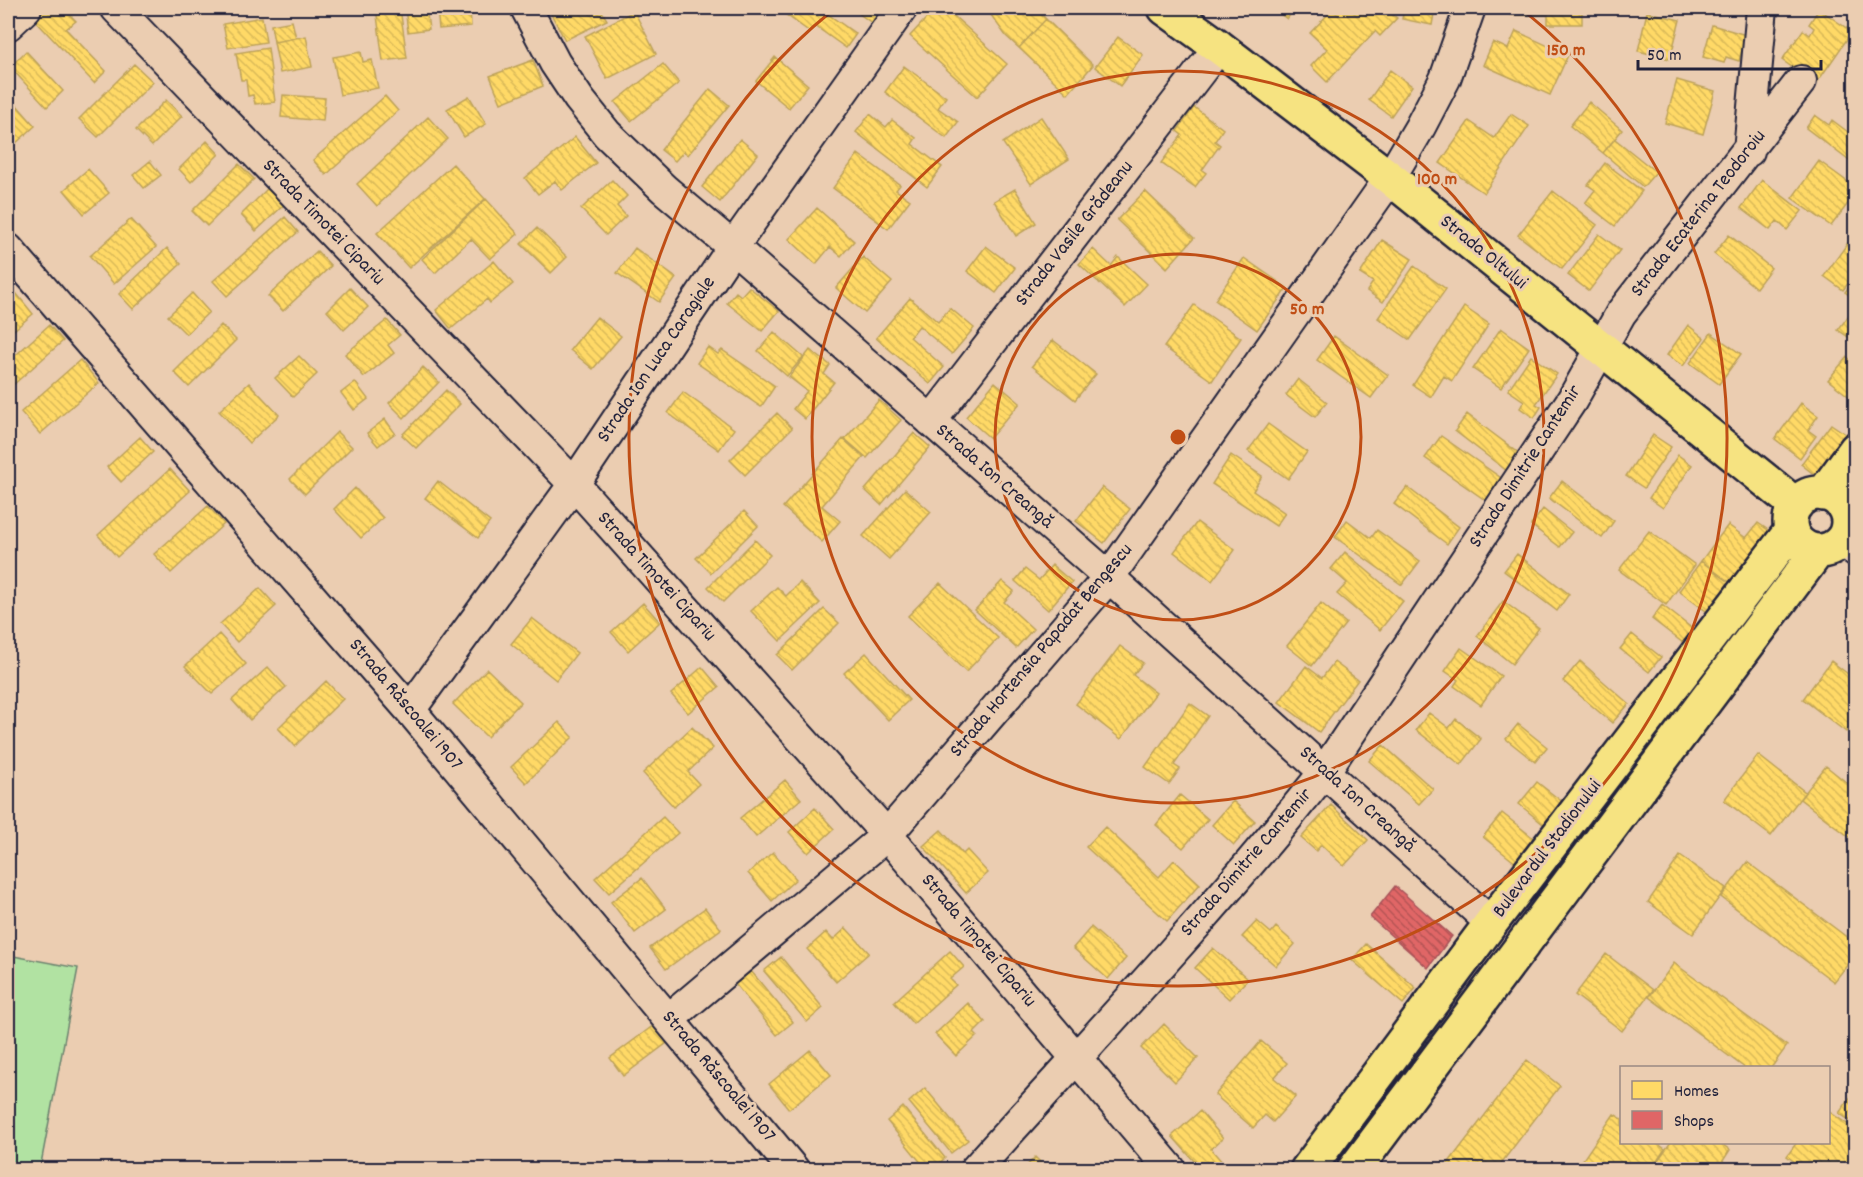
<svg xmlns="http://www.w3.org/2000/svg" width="1863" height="1177" viewBox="0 0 1863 1177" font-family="Dekko,sans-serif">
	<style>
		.grass { fill: #b1e2a2; stroke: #6a826e; stroke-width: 1.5 }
		.homes { fill: url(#homes-back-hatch); stroke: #bda259; stroke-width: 1.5 }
		.shops { fill: url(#shops-back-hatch); stroke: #a75259; stroke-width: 1.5 }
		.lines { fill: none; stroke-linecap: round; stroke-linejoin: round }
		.minor-casing { stroke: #22223b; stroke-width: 34 }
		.major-casing { stroke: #22223b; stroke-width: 38 }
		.minor { stroke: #ebcdb1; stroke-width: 30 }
		.major { stroke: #f6e381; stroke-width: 33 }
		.ring { fill: none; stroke: #c04e15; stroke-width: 3 }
		.labels { text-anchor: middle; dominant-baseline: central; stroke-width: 6; stroke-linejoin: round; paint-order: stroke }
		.street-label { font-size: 20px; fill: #22223b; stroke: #ebcdb1 }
		.centre { fill: #c04e15; stroke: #ebcdb1; stroke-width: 3 }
		.ring-label { font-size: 18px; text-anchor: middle; font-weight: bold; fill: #c04e15; stroke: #ebcdb1; stroke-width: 6; stroke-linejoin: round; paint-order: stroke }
	</style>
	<defs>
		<pattern id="homes-back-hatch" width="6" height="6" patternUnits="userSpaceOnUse" patternTransform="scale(1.5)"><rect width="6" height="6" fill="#ffd966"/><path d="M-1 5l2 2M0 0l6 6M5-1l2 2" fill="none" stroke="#daba59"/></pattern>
		<pattern id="shops-back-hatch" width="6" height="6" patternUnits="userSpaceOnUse" patternTransform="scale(1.5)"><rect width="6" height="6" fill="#e06666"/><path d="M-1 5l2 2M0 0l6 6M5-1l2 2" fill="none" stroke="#b55455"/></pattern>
	</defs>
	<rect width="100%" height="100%" fill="#ebcdb1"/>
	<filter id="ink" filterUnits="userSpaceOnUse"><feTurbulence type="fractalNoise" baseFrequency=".0167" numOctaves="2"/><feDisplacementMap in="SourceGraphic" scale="12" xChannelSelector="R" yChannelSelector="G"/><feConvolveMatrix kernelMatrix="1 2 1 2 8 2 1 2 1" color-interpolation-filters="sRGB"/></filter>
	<g filter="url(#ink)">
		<path class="grass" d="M8,955L78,968L40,1169H8Z"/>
		<path class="homes" d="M42,8H63L76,21L66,29L106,71L94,83L32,17Z
			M376,8H400L407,58L383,61Z
			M405,8H426L429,29L408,32Z
			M437,8H470L471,26L439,29Z
			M548,8H600L607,20L565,40Z
			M790,8H819L856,34L846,48L815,26L810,32L785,14Z
			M851,8H884L872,23Z
			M936,8H945L1007,64L977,97L910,36Z
			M986,8H1035L1046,19L1019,48L1006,36Z
			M1272,8H1295L1287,19Z
			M1334,8H1354L1361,14L1367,8H1385L1397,18L1380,36L1375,31L1327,82L1311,66L1327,49L1310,33Z
			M1404,8H1435L1432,25L1402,19Z
			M1510,8H1582V24H1548V15H1510Z
			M1819,9L1852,32L1816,84L1782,60L1803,30L1810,35L1814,28L1809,24Z
			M634,11L656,54L607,79L585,36Z
			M1647,12L1680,20L1670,59L1638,51Z
			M262,17L266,42L228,48L223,24Z
			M1046,19L1093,65L1068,94L1019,48Z
			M292,21L296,38L274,42L271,25Z
			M1712,25L1746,35L1739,61L1726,57L1724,63L1703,57Z
			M1516,31L1568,55L1550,95L1483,65L1493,42L1508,49Z
			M306,36L312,67L280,73L274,42Z
			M1118,37L1143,55L1120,86L1095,67Z
			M268,48L275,102L255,104L253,95L248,96L246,80H241L236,53Z
			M26,51L63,91L47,107L10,67Z
			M361,52L363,62L372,60L378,88L340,95L333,57Z
			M775,57L808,85L789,108L756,81Z
			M533,60L543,86L501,103L490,76Z
			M134,64L153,82L98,137L79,119Z
			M663,64L679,83L631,121L615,102Z
			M904,66L946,97L938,108L958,122L946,138L885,92Z
			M1390,70L1412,86L1391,116L1369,100Z
			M1677,80L1715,91L1703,134L1665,123Z
			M710,89L729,105L688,155L684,151L675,161L661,150Z
			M8,95L35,126L15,144L8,136Z
			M283,95L325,98L323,121L281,117Z
			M385,96L398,111L326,175L313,160Z
			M469,96L486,124L464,137L447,109Z
			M166,100L182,116L152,146L136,130Z
			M1589,102L1622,130L1603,153L1570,126Z
			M1194,107L1223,129L1215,141L1220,145L1202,170L1206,173L1195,187L1161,163L1182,135L1177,131Z
			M870,114L886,127L892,120L916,138L912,144L942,167L927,187L856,132Z
			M1511,114L1529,126L1484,193L1440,163L1469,121L1494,138Z
			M1815,115L1829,125L1832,120L1856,138V166L1806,128Z
			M428,117L448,139L377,206L357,184Z
			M1041,117L1069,159L1031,184L1003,143Z
			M575,137L596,163L562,190L555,181L538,194L525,178Z
			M740,139L758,154L720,202L702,187Z
			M1615,139L1656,172L1643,187L1603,153Z
			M207,141L219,154L191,182L179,169Z
			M858,154L900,185L896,190L910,200L888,229L833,188Z
			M150,161L161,175L144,188L133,175Z
			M1819,161L1856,188V193L1831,226L1792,198Z
			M1605,163L1642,191L1615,226L1585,203L1595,190L1588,185Z
			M239,164L254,179L207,226L192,211Z
			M453,164L485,199L409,268L377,233Z
			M88,169L109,193L84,214L64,190Z
			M612,180L627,196L617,206L626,216L606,235L581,209Z
			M1762,180L1802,211L1787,230L1777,221L1770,230L1741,208Z
			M271,185L287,202L256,231L241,215Z
			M1015,189L1036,223L1016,236L994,201Z
			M1145,191L1194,238L1167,268L1117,220Z
			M1553,191L1597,225L1562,269L1518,235Z
			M486,199L518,234L490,259L471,239L435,273L422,259Z
			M817,208L854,241L841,256L830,247L816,264L789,239Z
			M285,217L298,232L227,296L213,281Z
			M131,219L156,247L114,284L90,256Z
			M537,228L567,257L551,273L521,244Z
			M1599,234L1620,250L1589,291L1568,275Z
			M1729,235L1771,268L1756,288L1714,254Z
			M1382,240L1412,259L1383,302L1367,291L1373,282L1360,274Z
			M1850,240L1856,244V273L1843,290L1824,276Z
			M986,246L1015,268L996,293L967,271Z
			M167,248L181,264L133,309L119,294Z
			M635,248L676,278L659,302L617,273Z
			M1093,249L1111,266L1118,257L1147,284L1125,307L1079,264Z
			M317,251L331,266L283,311L268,296Z
			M863,257L892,282L865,313L836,288Z
			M1244,258L1287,288L1257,330L1215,300Z
			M494,261L513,284L490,303L487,299L451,329L436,310Z
			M1414,266L1446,289L1410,340L1378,318Z
			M1856,277V300L1845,292Z
			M749,287L779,311L762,331L727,303L736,292L741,296Z
			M350,288L368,307L344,330L327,311Z
			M16,293L33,314L8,335V300Z
			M192,293L209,312L186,334L168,316Z
			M910,298L938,322L950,308L974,328L952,354L919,326L910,337L944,367L930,384L876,338Z
			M1194,305L1241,338L1212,381L1164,347Z
			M1464,307L1489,324L1452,381L1444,376L1431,397L1413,385Z
			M1852,311L1856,313V342L1838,330Z
			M597,317L621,336L593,369L570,350Z
			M387,320L400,335L388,345L394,353L364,377L345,354Z
			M49,325L63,341L13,385L8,378V362Z
			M221,325L236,340L189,387L174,372Z
			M1688,325L1704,338L1683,366L1667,355Z
			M1501,328L1529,348L1501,388L1473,369Z
			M774,332L803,357L787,376L758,351Z
			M1711,333L1741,354L1719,384L1690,363Z
			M1334,336L1388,375L1371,398L1317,360Z
			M1053,340L1096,374L1075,400L1032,366Z
			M708,347L718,354L722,350L775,386L761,407L697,363Z
			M810,350L830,365L824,374L834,382L805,419L793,409L807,391L789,377Z
			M299,356L317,374L293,397L275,378Z
			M1531,356L1557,374L1536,404L1541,407L1534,418L1520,408L1524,401L1508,390Z
			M1847,357L1856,364V402L1828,380Z
			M80,360L99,383L40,434L21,412Z
			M423,367L439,382L404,418L389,403Z
			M1298,379L1327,402L1315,417L1286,395Z
			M355,382L368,399L354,410L341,393Z
			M995,382L1020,403L990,438L966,417Z
			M249,383L279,415L249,443L219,411Z
			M446,390L460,404L416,448L402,435Z
			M683,392L734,429L719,450L668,413Z
			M879,400L901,420L867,458L845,439Z
			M1801,403L1818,416L1808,430L1816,436L1800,458L1775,439Z
			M777,413L792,428L745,475L730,460Z
			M1467,414L1520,454L1507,471L1455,431Z
			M385,419L395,433L378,446L367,433Z
			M1268,424L1307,452L1288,479L1248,451Z
			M1831,424L1847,435L1816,476L1801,464Z
			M337,432L352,447L305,494L290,479Z
			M914,433L930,447L881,505L865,490Z
			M1653,435L1671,447L1644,488L1626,476Z
			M1441,436L1504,480L1488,502L1425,458Z
			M140,437L153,452L121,482L107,467Z
			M843,439L864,457L822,506L840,521L822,542L783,507Z
			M1231,455L1262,476L1253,491L1285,513L1276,526L1212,484Z
			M1678,455L1692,465L1663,508L1649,498Z
			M170,469L190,491L117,557L98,535Z
			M438,481L490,522L478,538L425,498Z
			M1562,481L1614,521L1602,538L1549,498Z
			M1102,487L1130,509L1104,543L1076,521Z
			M1407,487L1459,527L1447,544L1394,504Z
			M355,488L383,518L361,538L334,509Z
			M905,489L931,512L889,559L863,536Z
			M208,506L224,524L171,573L154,554Z
			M1543,509L1572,532L1560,547L1531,525Z
			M744,511L758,526L711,573L696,558Z
			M1347,520L1371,538L1377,530L1420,561L1402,585L1335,537Z
			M1197,522L1235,550L1212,581L1174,552Z
			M1758,523L1771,532L1732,584L1701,561L1728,525L1746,538Z
			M1649,531L1695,565L1666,605L1619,570Z
			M755,540L770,555L723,602L708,587Z
			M1345,552L1403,601L1380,630L1337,594L1347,583L1331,569Z
			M1517,554L1569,594L1557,611L1504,571Z
			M1701,561L1732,584L1710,614L1679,591Z
			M1052,565L1072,582L1048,610L1015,581L1025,569L1039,580Z
			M1002,581L1014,591L1004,602L1033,629L1016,648L975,610Z
			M800,582L820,603L780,641L751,611L777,587L786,596Z
			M940,583L998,638L966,672L908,616Z
			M260,588L276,606L237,642L220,624Z
			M1503,601L1539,628L1512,664L1477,636Z
			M643,603L660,622L628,651L611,632Z
			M1321,603L1346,623L1312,666L1287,646Z
			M1662,605L1698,633L1687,646L1652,619Z
			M824,609L839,623L792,670L777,655Z
			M532,618L577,653L556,680L511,644Z
			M219,634L246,664L212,694L185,666Z
			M1632,634L1661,657L1649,672L1620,649Z
			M1120,646L1143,663L1133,675L1156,693L1121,739L1076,704Z
			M1461,648L1501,676L1481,705L1454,686L1458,680L1445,671Z
			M866,653L909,700L888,720L844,673Z
			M1580,661L1629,704L1612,723L1563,681Z
			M1831,661L1856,680V719L1846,732L1803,699Z
			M1334,662L1358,680L1319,732L1279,702L1306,666L1322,678Z
			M268,667L286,687L250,720L232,700Z
			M702,667L719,687L688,713L671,694Z
			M487,669L521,702L487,737L453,704Z
			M326,681L343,699L295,746L278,728Z
			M1190,703L1208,716L1174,765L1180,769L1169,784L1145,767Z
			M1429,713L1449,728L1456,719L1481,739L1461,765L1416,730Z
			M559,722L573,737L526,783L511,767Z
			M1518,724L1547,747L1535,762L1506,739Z
			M692,727L713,748L688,772L699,784L674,807L643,773Z
			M1383,745L1433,789L1419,804L1369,761Z
			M1758,755L1805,792L1771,836L1724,800Z
			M1826,766L1856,790V842L1800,799Z
			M785,780L801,799L756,837L740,818Z
			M1537,782L1569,807L1550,830L1519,804Z
			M1180,795L1208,819L1183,848L1156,825Z
			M1233,801L1255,821L1234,845L1212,825Z
			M1331,805L1368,840L1344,866L1321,845L1316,851L1301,838Z
			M815,808L834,829L808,853L789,832Z
			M1502,813L1541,844L1522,868L1483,837Z
			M663,817L678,833L609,893L595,878Z
			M1105,827L1159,877L1174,860L1200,884L1167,921L1086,847Z
			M941,830L963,854L967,850L988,873L966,893L923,846Z
			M773,852L796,879L772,901L748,873Z
			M1680,856L1726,888L1693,934L1648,902Z
			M1747,862L1856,944V954L1834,982L1721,897Z
			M642,878L666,909L635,933L611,902Z
			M705,908L721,929L666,969L650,948Z
			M1257,921L1271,933L1276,927L1295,944L1276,966L1242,937Z
			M1091,927L1126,958L1108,979L1073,948Z
			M846,928L869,953L836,982L807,949L826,932L833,940Z
			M1366,944L1416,988L1403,1004L1352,960Z
			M1213,948L1248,979L1229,999L1195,968Z
			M950,951L964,967L950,979L956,985L913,1024L894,1002Z
			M1606,954L1653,990L1622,1031L1575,995Z
			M781,957L823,1008L807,1022L764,971Z
			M1674,963L1787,1046L1771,1068H1745L1649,997Z
			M751,971L793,1022L777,1035L735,984Z
			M968,1003L985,1022L974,1033L977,1036L956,1056L935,1034Z
			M1164,1024L1198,1058L1175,1082L1141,1048Z
			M654,1025L667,1043L623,1076L610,1058Z
			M1261,1041L1287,1063L1274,1078L1296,1096L1273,1122L1265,1115L1253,1128L1215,1095Z
			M810,1050L831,1075L789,1109L769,1084Z
			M1527,1060L1560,1086L1496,1170H1443Z
			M925,1088L968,1140L951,1153L909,1102Z
			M1856,1090V1125L1839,1113Z
			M903,1107L945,1158L932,1170H927L887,1121Z
			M1200,1111L1223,1138L1211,1149L1229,1170H1202L1172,1136Z
			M1828,1111L1856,1130V1170H1805L1787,1156L1797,1142H1828Z
			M1614,1114L1622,1119V1142H1655L1665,1149L1651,1170H1594L1582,1161Z
			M1671,1142H1719L1730,1150L1717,1170H1656L1653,1167Z
			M1035,1157L1048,1170H1023Z"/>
		<path class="shops" d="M1395,886L1452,936L1428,968L1370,917Z"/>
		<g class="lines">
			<g class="minor-casing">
				<path id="minor" d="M116,8L574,484L887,835L1171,1170
					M526,8L555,63L579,99L607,134L664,189L733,247L1109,577L1491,923
					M8,25L26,8
					M1749,151L1762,8
					M8,249L410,710L794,1170
					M931,421L1219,47
					M1842,541L1856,551
					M410,710L574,484L733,247L902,8
					M669,1019L887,835L1109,577L1390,178L1420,127L1445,79L1470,8
					M975,1170C1093,1038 1216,910 1325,771L1572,400L1621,313L1801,81"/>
			</g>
			<g class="major-casing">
				<path id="major" d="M1165,8L1219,47L1390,178L1796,505
					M1790 522a29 29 0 1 1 58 0a29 29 0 1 1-58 0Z
					M1823,494L1856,449
					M1307,1170L1491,923L1791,531
					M1354,1170L1817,552"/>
			</g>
			<use href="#minor" class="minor"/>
			<use href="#major" class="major"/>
		</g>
	</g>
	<g class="ring">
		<circle cx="1178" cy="437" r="183"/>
		<circle cx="1178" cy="437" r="366"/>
		<path d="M1523 10A549 549 0 1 1 833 10"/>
	</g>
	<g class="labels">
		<g class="street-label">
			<text transform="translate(1699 214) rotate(-52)">Strada Ecaterina Teodoroiu</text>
			<text transform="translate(323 223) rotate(46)">Strada Timotei Cipariu</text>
			<text transform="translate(1075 234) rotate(-52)">Strada Vasile Grădeanu</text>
			<text transform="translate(1483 253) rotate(39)">Strada Oltului</text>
			<text transform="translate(657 360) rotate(-56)">Strada Ion Luca Caragiale</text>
			<text transform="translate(1526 467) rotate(-57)">Strada Dimitrie Cantemir</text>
			<text transform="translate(994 477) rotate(41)">Strada Ion Creangă</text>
			<text transform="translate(656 577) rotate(48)">Strada Timotei Cipariu</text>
			<text transform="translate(1042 651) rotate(-50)">Strada Hortensia Papadat Bengescu</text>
			<text transform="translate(405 705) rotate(50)">Strada Răscoalei 1907</text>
			<text transform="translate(1357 800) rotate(42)">Strada Ion Creangă</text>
			<text transform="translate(1548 849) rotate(-53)">Bulevardul Stadionului</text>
			<text transform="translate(1247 863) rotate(-49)">Strada Dimitrie Cantemir</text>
			<text transform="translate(978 941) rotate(50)">Strada Timotei Cipariu</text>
			<text transform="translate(718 1077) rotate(50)">Strada Răscoalei 1907</text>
		</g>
	</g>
	<circle cx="1178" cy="437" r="9" class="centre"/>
	<g class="ring-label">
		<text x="1566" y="55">150 m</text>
		<text x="1437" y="184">100 m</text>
		<text x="1307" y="314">50 m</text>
	</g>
	<rect width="1863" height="1177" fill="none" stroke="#ebcdb1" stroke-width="30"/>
	<rect x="15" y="15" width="1833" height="1147" fill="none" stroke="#22223b" stroke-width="2" filter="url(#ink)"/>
	<rect x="1620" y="1066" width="210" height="78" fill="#ebcdb1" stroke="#9b8982" stroke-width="1.5"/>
	<rect x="1632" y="1081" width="30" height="18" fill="#ffd966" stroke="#9b8982" stroke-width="1.5"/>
	<text x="1674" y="1096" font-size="18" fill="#22223b">Homes</text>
	<rect x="1632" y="1111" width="30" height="18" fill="#e06666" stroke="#9b8982" stroke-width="1.5"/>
	<text x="1674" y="1126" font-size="18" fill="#22223b">Shops</text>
	<path d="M1638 60v9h183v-9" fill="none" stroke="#22223b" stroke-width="3"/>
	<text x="1647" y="60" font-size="18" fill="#22223b" stroke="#ebcdb1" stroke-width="4.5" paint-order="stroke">50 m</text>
</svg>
